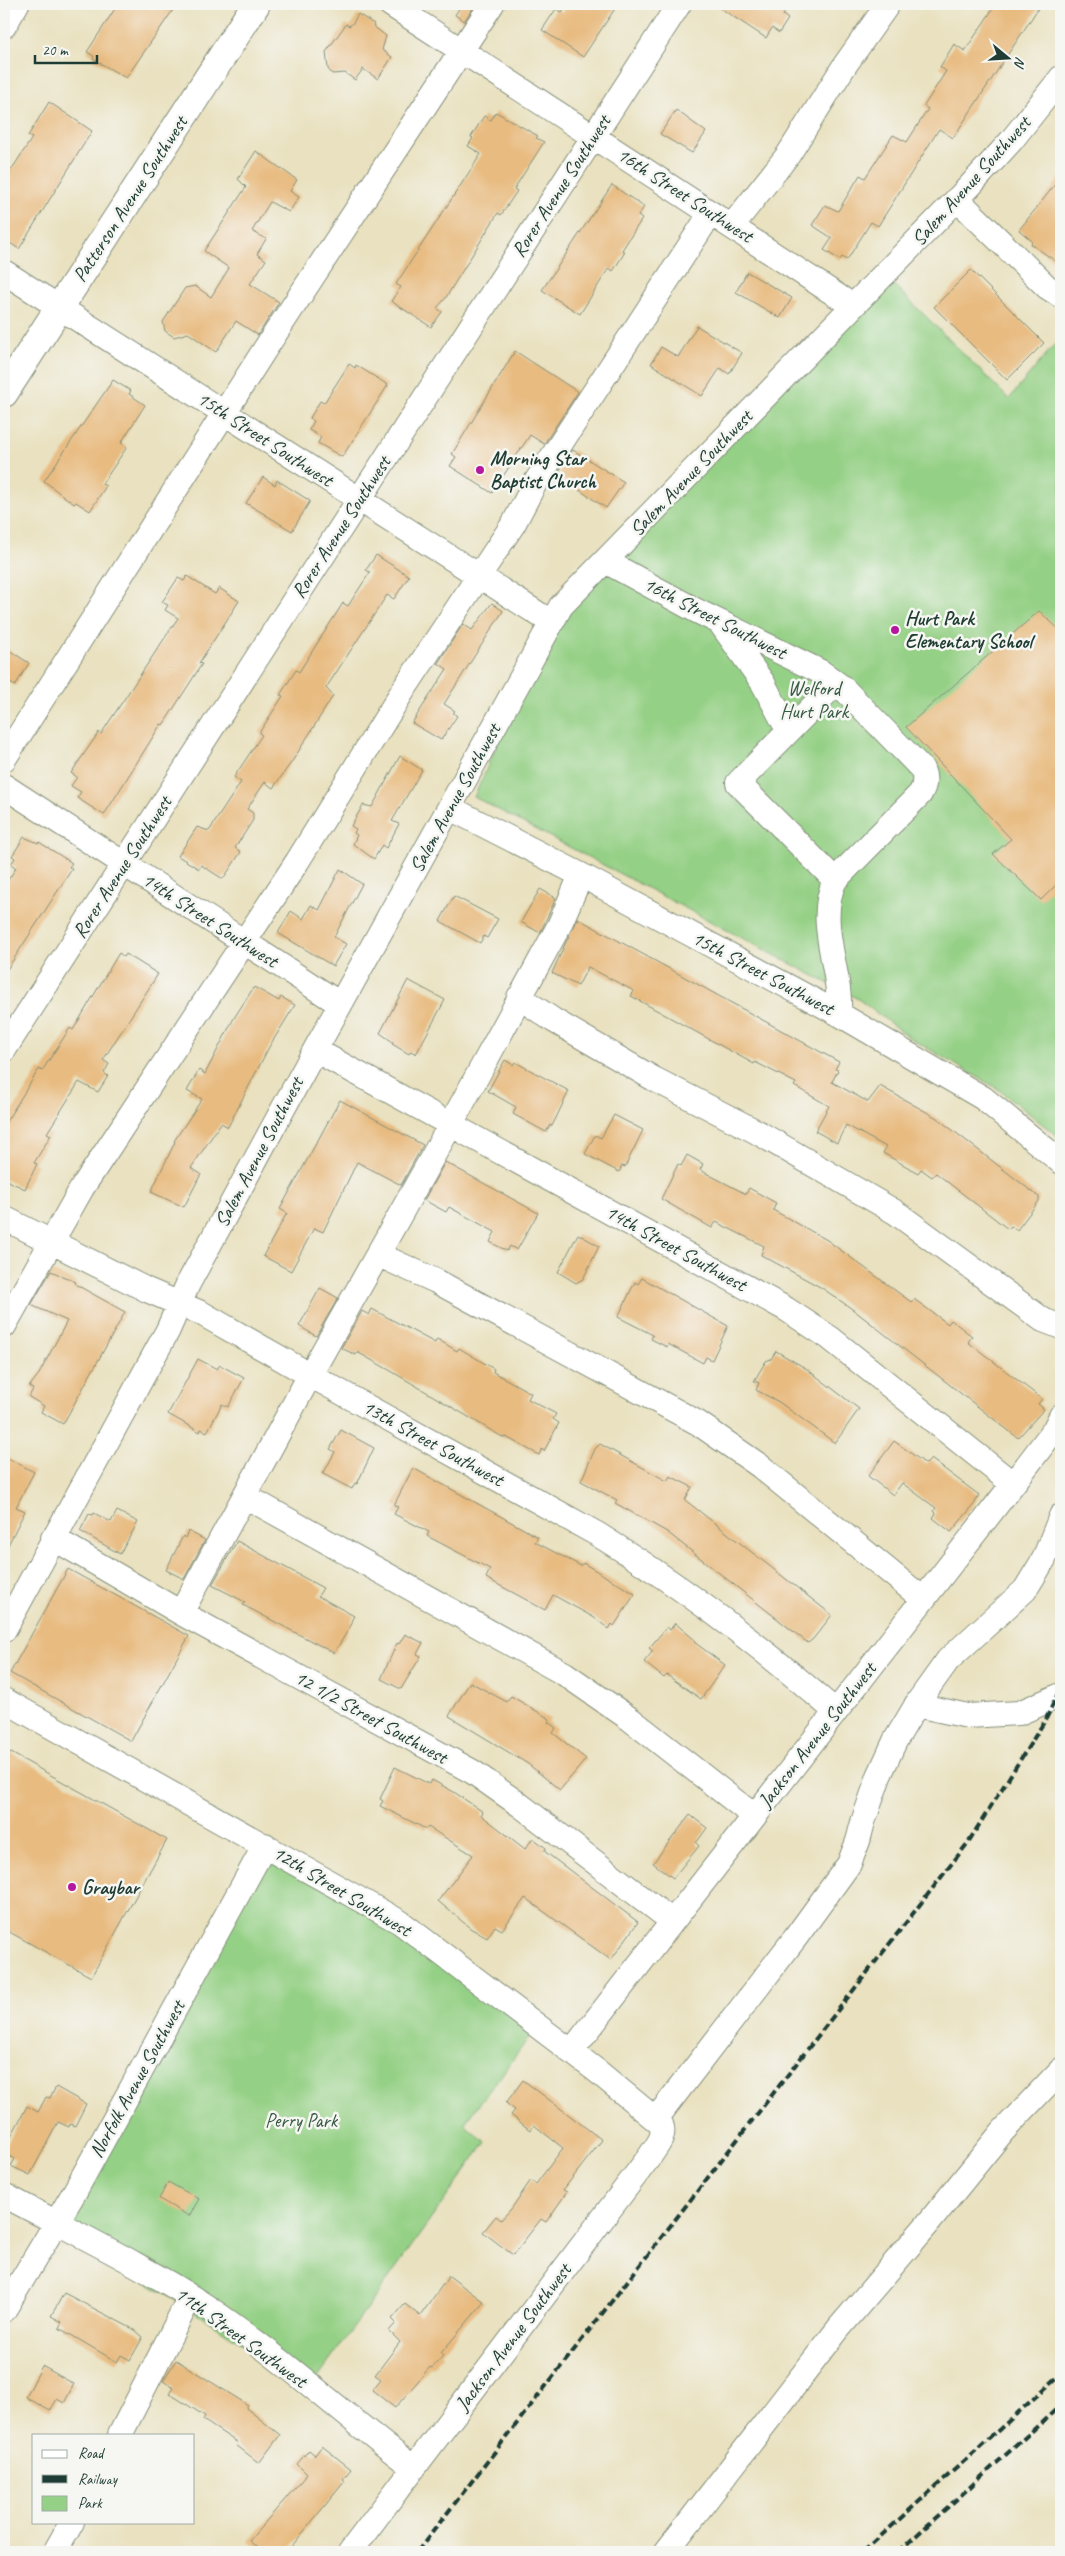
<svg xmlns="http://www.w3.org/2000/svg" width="1065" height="2556" viewBox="0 0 1065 2556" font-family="Caveat,sans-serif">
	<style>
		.green { fill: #94d085; stroke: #5a865c }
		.building { fill: #e8bb80 }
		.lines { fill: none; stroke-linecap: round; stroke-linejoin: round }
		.minor-casing { stroke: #848f7a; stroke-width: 26 }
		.major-casing { stroke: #848f7a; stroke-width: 30 }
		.path { stroke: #848f7a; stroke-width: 3; stroke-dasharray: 1 4; stroke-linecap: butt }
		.minor { stroke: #fff; stroke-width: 24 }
		.major { stroke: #fff; stroke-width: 28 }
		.rail { stroke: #1f3d34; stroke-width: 4; stroke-dasharray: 8 4; stroke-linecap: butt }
		.poi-dot { fill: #b5179e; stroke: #f6f6f2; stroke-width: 2 }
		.labels { text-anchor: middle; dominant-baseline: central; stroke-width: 5; stroke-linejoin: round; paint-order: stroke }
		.street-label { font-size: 20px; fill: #1f3d34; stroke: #f6f6f2 }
		.poi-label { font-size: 20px; font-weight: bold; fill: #1f3d34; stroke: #f6f6f2; text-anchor: start }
		.park-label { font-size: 20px; fill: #365a44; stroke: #f6f6f2 }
	</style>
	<rect width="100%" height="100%" fill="#f6f6f2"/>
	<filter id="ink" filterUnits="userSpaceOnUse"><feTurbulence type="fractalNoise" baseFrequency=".02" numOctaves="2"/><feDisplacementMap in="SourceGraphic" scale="10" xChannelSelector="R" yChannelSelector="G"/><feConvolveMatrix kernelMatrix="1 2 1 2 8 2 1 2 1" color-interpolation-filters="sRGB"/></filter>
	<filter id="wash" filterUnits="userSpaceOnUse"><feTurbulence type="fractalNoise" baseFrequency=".0096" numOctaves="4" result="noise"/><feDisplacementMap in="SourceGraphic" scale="20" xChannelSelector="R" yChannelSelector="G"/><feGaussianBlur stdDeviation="1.12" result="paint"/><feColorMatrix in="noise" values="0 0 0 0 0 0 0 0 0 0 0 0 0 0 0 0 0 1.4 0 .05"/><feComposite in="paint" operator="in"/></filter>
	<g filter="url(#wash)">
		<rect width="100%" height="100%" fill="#e9e1bf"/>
		<path class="green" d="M884,275L1009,399L1061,337V1139L998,1089L910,1038L858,999L474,797L551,622Z
			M265,1845L538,2026L464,2124L486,2142L311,2387L55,2223Z"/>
		<g id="blocks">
			<path class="building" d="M118,4H163L173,10L126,78L93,59L94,56L87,52Z
				M462,4H476L464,21L455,15Z
				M567,4H618L583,57L542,30L556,9L562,12Z
				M714,4H790L783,15L788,19L779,33L772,28L766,38Z
				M996,4H1041L953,138L939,129L878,226L871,222L847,260L842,257L840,260L824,250L832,238L812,225L825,205L838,211L860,175L865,178L893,135L907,142L928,109L924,106L946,71L940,67L954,44L965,51Z
				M358,14L374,24L373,26L386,36L382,50L392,57L378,79L363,69L355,80L345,73L332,74L328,69L326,52L346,24L349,26L353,23Z
				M49,102L92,131L19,249L4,239V189L10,176L8,175L32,138L28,136Z
				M676,110L706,132L692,153L660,134Z
				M496,112L538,136L536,138L544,142L514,189L517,191L501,215L498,213L445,299L437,308L442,312L431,327L391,301L401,287L396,284L481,154L468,146L473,138L471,137L484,116L491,120Z
				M256,151L297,180L290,191L299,197L289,212L270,202L252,231L266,239L257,254L266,260L250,284L279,302L258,335L236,321L216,352L188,333L174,337L165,331L163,322L185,288L195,286L211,297L229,268L204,251L246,187L238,179Z
				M1061,177V265L1031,244L1032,241L1019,230Z
				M612,185L644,207L638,216L642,219L622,250L625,252L613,271L609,268L580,314L542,290Z
				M971,270L1044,343L1007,380L934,307Z
				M747,272L792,298L780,318L736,292Z
				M697,326L742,353L729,374L720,368L702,396L651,364L661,347L678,357Z
				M515,351L578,392L544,444L530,435L492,493L450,466L456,457L452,454Z
				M349,364L355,368L356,365L388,385L342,457L318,443L321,437L309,430L314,421L310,418L320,401L324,403Z
				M113,380L131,391L129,394L145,405L121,443L127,447L102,484L106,486L90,511L76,502L74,504L44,481Z
				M573,450L624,482L606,508L560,477L562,474L559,471Z
				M263,477L275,485L277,480L310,501L292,531L246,503Z
				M376,555L409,576L394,599L387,595L326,688L333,696L293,760L273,788L265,782L247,809L253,813V820L235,848L241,852L223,879L201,865L199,869L178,856L197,827L209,831L241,782L234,777L262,735L259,733L283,696L280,695L296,670L299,672L343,603L348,606L370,572L366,570Z
				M187,576L215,594L219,588L239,601L199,663L202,664L163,725L161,724L104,815L77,798L81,792L71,786L77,777L71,773L99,732L101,734L178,618L165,610L168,605L162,602L178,578L184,581Z
				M492,603L503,611L444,704L455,711L453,713L457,716L441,740L412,723L447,669L438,663L463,624L472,630Z
				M1039,611L1061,631V880L1041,900L993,854L1011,839L906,727Z
				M4,647L29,663L15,686L4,679Z
				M400,756L422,770L392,821L399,824L386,848L382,845L374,859L353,844L357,835L354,833L356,829L351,826L363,805L372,807Z
				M24,837L38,843L39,842L72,863L69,867L72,869L4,974V886L16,868L11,864L15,858L12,856Z
				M340,869L362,884L334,937L346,944L333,966L278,933L291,911L303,919L311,905L319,910Z
				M540,889L556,898L540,933L521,922Z
				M454,896L498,919L487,938L484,936L480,943L440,921Z
				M577,918L839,1062L835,1069L838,1070L832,1082L868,1102L880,1086L937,1118L1039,1197V1201L1017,1230L1011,1226L1008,1229L936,1173L932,1177L921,1169L918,1173L883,1153L886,1147L846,1125L837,1143L815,1131L829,1106L794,1086L796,1083L755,1062L754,1064L631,996L634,991L588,967L578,986L552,973Z
				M119,953L124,957L126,954L158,974L103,1060L109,1064L104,1073L108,1076L98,1092L79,1082L47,1133L51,1135L34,1163L37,1164L25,1189L4,1179V1125L39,1069L42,1071L70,1028L73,1030Z
				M408,980L445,1000L416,1054L411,1051L409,1054L392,1044L393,1042L380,1033Z
				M254,987L279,1001L281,997L295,1005L269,1047L228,1127L221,1123L191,1168L201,1174L184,1207L151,1192L175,1142L174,1141L202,1099L187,1091L199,1070L205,1074L234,1018Z
				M505,1060L513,1065L515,1062L569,1091L552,1126L550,1125L546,1132L513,1114L516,1107L488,1091Z
				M340,1100L423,1145L401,1185L357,1162L323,1232L314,1228L291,1271L263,1256L287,1213L280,1209Z
				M614,1115L643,1130L625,1167L622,1166L619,1172L585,1154L595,1135L601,1138Z
				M687,1155L703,1164L700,1170L746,1194L749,1188L776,1203L773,1210L827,1240L911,1302L914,1299L948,1324L951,1320L972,1336L968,1342L1042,1399L1038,1404L1044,1409L1018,1438L855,1311L822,1288L761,1255L764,1246L716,1222L712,1228L661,1199L678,1164L681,1166Z
				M445,1162L538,1213L517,1250L510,1246L507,1251L490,1242L495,1232L449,1207L446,1212L424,1200Z
				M578,1234L599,1246L583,1279L576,1283L558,1272Z
				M51,1271L76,1282L75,1284L125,1312L63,1424L41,1412L44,1406L29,1397L33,1389L29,1387L39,1374L67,1321L31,1305Z
				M642,1278L728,1326L712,1360L706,1357L703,1363L668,1344L667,1347L651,1339L653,1335L618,1317L635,1282L638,1284Z
				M320,1288L338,1298L316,1336L299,1326Z
				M372,1309L435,1343L437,1339L457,1351L459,1348L494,1369L493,1372L531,1393L528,1399L556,1414L553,1419L559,1423L544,1451L542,1449L539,1455L506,1437L504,1438L391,1371L357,1352L356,1355L341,1348L362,1311L369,1315Z
				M776,1351L807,1369L859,1409L835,1443L779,1402L756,1390L759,1383L754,1381L766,1361L771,1359Z
				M198,1359L217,1369L220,1365L244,1378L228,1407L222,1404L207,1432L201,1429L200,1432L168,1414Z
				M341,1430L374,1448L357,1484L355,1483L352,1489L323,1474L335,1452L330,1449Z
				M894,1441L926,1464L931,1459L979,1495L975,1501L976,1502L951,1532L933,1518L936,1513L934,1511L936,1508L902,1483L893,1495L868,1476Z
				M600,1444L667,1481L670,1476L692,1487L685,1500L832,1615L813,1639L808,1643L667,1532L615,1503L617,1500L581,1481L595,1449Z
				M4,1456L34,1472L16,1507L25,1511L4,1553Z
				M413,1468L538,1537L535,1542L581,1566L583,1563L635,1594L614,1626L612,1624L609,1629L593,1617L553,1595L545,1610L486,1578L490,1569L427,1536L429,1532L394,1514L398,1507L394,1505Z
				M117,1511L138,1522L120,1554L80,1531L89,1514L93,1515L94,1513L111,1522Z
				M188,1531L205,1540L184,1579L166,1570L183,1536L185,1538Z
				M237,1541L323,1588L318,1596L354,1616L351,1621L353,1622L334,1653L243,1605L245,1602L212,1585Z
				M68,1569L189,1636L131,1741L10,1673Z
				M675,1623L695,1640L694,1642L725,1665L701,1699L667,1675L664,1678L644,1662L653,1651L649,1648L667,1627L670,1630Z
				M405,1634L423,1643L417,1654L421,1656L401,1689L381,1679L397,1643L399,1644Z
				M470,1682L507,1702L511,1696L550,1719L548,1722L556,1728L553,1733L586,1759L560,1790L528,1764L449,1716Z
				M4,1749L167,1840L91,1977L4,1929Z
				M395,1767L429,1784L432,1780L454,1792L483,1812L481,1815L525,1849L533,1838L546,1848L544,1851L638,1922L611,1960L525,1898L502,1930L495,1926L487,1938L470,1928L438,1901L473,1855L428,1827L426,1829L380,1806L383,1801L380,1799Z
				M690,1815L707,1828L696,1843L699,1846L673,1878L653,1863Z
				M523,2080L602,2140L563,2190L567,2192L546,2222L541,2219L513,2255L483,2232L496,2216L501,2220L511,2209L531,2180L536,2184L563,2148L534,2125L530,2130L511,2115L515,2110L506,2103Z
				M56,2087L86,2104L75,2126L70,2124L69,2127L58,2122L30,2175L11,2166L15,2159L4,2153V2150L27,2106L38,2112L46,2097L50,2098Z
				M168,2182L199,2199L189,2216L159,2199Z
				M449,2276L484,2302L441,2353L443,2356L432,2368L430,2367L395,2408L372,2390L381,2379L375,2375L400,2342L389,2331L396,2323L392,2319L405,2304L420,2316Z
				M64,2293L135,2330L143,2337L130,2360L121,2355L117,2362L59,2328L62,2322L51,2316Z
				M176,2360L248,2405L246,2408L280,2435L259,2463L236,2445L238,2443L203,2420L205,2416L170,2394L174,2388L163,2381Z
				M42,2366L74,2384L64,2403L57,2399L50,2411L26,2397Z
				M322,2446L351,2469L343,2479L345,2481L287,2552H263L249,2541L307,2474L297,2464L309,2450L315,2455Z"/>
		</g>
	</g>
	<g filter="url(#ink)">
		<use href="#blocks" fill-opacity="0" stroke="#848f7a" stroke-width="1"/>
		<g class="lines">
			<g class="minor-casing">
				<path id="minor" d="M390,4L853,306
					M4,26L17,4
					M957,199L1047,287L1061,296
					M732,226L788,155L845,65L888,4
					M4,272L551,622
					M605,561L697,611L821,672L843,688L922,769C926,778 925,786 920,794L835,880C815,923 842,970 839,1014
					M721,624L763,683L788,730
					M4,759L265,349L492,4
					M4,786L340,1004
					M450,808L581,875L839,1014L983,1098L1061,1162
					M835,880L738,783L836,683
					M519,997L553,1020L654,1079L757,1132L895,1212L1043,1320L1061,1327
					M4,1050L679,4
					M315,1050L786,1309L830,1338L1013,1484
					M4,1218L147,1290L201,1313L310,1375L597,1534C682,1586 761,1646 835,1711
					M379,1255L436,1281L698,1423L760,1466L923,1599
					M4,1326L82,1188L297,862L404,689L514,523L535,483L711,213
					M245,1496L565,1674L630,1719L754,1816
					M53,1538L181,1613L473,1772L520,1805L672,1921
					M181,1613L310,1375L451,1124L559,926L581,875
					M4,1630L168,1330L188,1284L315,1050L561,606L969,187L1011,141L1061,78
					M4,1700L400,1922L597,2071L661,2124C666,2137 657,2145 650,2156L350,2552
					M916,1705L968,1716L1019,1713L1061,1695
					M571,2052L1013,1484L1054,1430L1061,1416
					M656,2119L796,1937L849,1864L858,1841L863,1822L879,1776L895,1741L920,1699L948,1660L1025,1590L1044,1559L1061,1516
					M4,2195C73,2232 145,2266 210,2309C281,2357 345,2416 414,2468
					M4,2310L74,2193L265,1845
					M120,2435L190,2297
					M55,2552L72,2522
					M666,2552L839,2328L926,2226L1003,2131L1061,2070"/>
			</g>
			<g class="major-casing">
				<path id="major" d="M4,393L256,4"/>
			</g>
			<path class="path" d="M1060,2552L1061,2551"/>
			<use href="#minor" class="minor"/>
			<use href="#major" class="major"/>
			<path class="rail" d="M417,2552L967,1844L1046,1719L1061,1687
				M863,2552L1061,2374
				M898,2552L1061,2405"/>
		</g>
	</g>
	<g class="poi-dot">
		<circle cx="480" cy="470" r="5"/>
		<circle cx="895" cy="630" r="5"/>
		<circle cx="72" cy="1887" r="5"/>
	</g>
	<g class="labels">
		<g class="street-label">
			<text transform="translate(971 181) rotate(-48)">Salem Avenue Southwest</text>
			<text transform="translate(561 186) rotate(-57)">Rorer Avenue Southwest</text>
			<text transform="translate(685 195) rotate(33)">16th Street Southwest</text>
			<text transform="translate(130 199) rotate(-57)">Patterson Avenue Southwest</text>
			<text transform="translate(265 439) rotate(33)">15th Street Southwest</text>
			<text transform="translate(691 473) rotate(-46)">Salem Avenue Southwest</text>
			<text transform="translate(341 527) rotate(-57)">Rorer Avenue Southwest</text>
			<text transform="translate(715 618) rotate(27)">16th Street Southwest</text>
			<text transform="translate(455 798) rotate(-61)">Salem Avenue Southwest</text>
			<text transform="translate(122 867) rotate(-57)">Rorer Avenue Southwest</text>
			<text transform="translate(210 920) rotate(33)">14th Street Southwest</text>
			<text transform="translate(763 973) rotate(28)">15th Street Southwest</text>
			<text transform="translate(259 1152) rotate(-62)">Salem Avenue Southwest</text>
			<text transform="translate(676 1248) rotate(29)">14th Street Southwest</text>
			<text transform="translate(433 1443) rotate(29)">13th Street Southwest</text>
			<text transform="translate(371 1717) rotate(29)">12 1/2 Street Southwest</text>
			<text transform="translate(817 1735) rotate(-52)">Jackson Avenue Southwest</text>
			<text transform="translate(342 1891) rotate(31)">12th Street Southwest</text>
			<text transform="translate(137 2079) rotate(-61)">Norfolk Avenue Southwest</text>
			<text transform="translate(241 2337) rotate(36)">11th Street Southwest</text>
			<text transform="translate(513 2337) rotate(-53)">Jackson Avenue Southwest</text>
		</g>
		<g class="poi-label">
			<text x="490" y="458">Morning Star<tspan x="490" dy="23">Baptist Church</tspan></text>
			<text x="905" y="618">Hurt Park<tspan x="905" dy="23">Elementary School</tspan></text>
			<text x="82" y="1887">Graybar</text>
		</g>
		<g class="park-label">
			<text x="814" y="688">Welford<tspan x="814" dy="23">Hurt Park</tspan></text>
			<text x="301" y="2120">Perry Park</text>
		</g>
	</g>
	<rect width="1065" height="2556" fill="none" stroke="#f6f6f2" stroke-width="20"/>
	<rect x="32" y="2434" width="162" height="90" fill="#f6f6f2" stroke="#a0aca6"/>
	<rect x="42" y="2450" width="25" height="8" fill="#ffffff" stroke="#a0aca6"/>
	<text x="78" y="2458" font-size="15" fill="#1f3d34">Road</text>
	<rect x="42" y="2475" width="25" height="8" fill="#1f3d34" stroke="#a0aca6"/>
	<text x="78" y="2484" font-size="15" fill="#1f3d34">Railway</text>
	<rect x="42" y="2496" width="25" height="15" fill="#94d085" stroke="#a0aca6"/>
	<text x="78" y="2508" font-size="15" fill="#1f3d34">Park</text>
	<g transform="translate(1008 58) rotate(108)" stroke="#f6f6f2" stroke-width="4" paint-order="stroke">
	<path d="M0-4L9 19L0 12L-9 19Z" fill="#1f3d34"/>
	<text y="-8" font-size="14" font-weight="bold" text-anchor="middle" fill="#1f3d34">N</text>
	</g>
	<path d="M35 55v8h62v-8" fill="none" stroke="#1f3d34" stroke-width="2.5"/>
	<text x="42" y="55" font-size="15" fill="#1f3d34" stroke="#f6f6f2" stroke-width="4" paint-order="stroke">20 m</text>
</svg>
